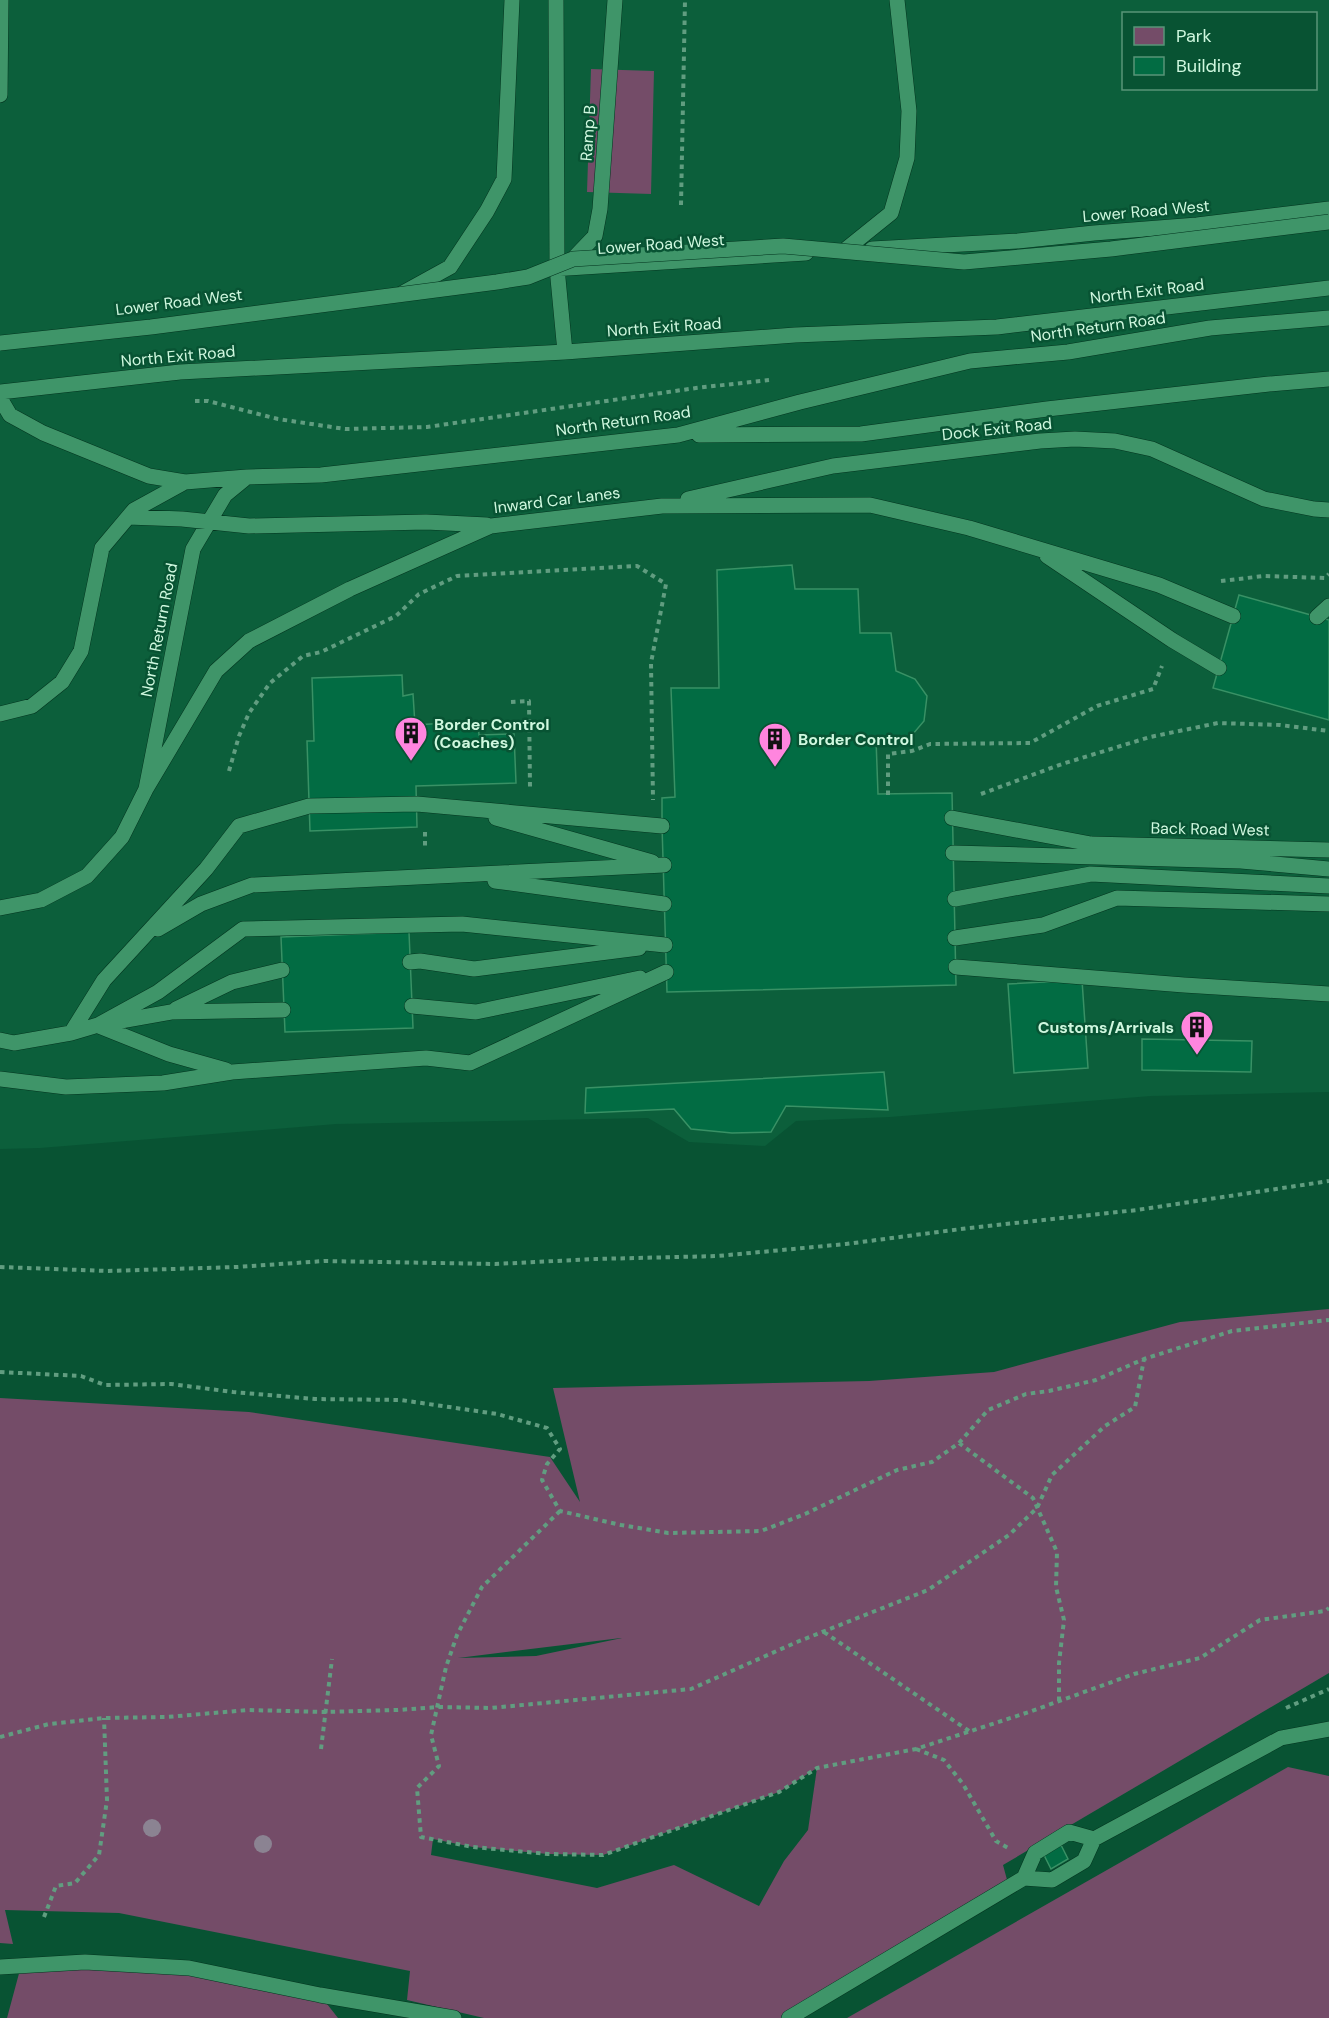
<svg xmlns="http://www.w3.org/2000/svg" width="1329" height="2018" viewBox="0 0 1329 2018" font-family="'DM Sans',sans-serif">
	<style>
		.built { fill: #0c5f3b; fill-rule: evenodd }
		.green { fill: #744c68; fill-rule: evenodd }
		.building { fill: #026c43; stroke: #399165; stroke-width: 1.5 }
		.lines { fill: none; stroke-linecap: round; stroke-linejoin: round }
		.lane-casing { stroke: #03351f; stroke-width: 16 }
		.path { stroke: #619d80; stroke-width: 4; stroke-dasharray: 4.5 4.5; stroke-linecap: butt }
		.lane { stroke: #3f9569; stroke-width: 15 }
		.lane-bridge-casing { stroke: #03351f; stroke-width: 16; stroke-linecap: butt }
		.lane-bridge { stroke: #3f9569; stroke-width: 15 }
		.tree { fill: #8b8392 }
		.labels { text-anchor: middle; dominant-baseline: central; stroke-width: 5; stroke-linejoin: round; paint-order: stroke }
		.street-label { font-size: 16px; fill: #cff8df; stroke: #085333 }
		.poi-label { font-size: 16px; font-weight: bold; fill: #cff8df; stroke: #085333; text-anchor: start }
	</style>
	<rect width="100%" height="100%" fill="#085333"/>
	<path class="built" d="M0,0H1329V1092L1151,1096L890,1117L796,1121L765,1146L689,1142L648,1118L336,1124L40,1148L0,1149ZM1124,14H1316V88H1124Z"/>
	<path class="green" d="M591,69L654,71L651,194L587,192Z
		M1329,1309V1673L1003,1865L1009,1887L789,2018H484L407,2000L410,1971L119,1913L5,1910L13,1944L0,1943V1398L249,1412L550,1457L580,1502L553,1388L869,1381L994,1372L1180,1322ZM622,1638L536,1656L458,1658L621,1638ZM817,1768L808,1830L784,1861L759,1906L674,1865L597,1888L431,1855L433,1839L473,1847L548,1854L603,1855L779,1792Z
		M1288,1767L1329,1776V2018H847Z
		M21,1966L189,1968L320,1995L338,2018H7Z"/>
	<path class="building" d="M792,565L795,589H858L860,633H891L896,671L915,679L927,696L924,721L913,734L897,742L876,739L878,794L952,793L956,985L667,992L662,826V798L675,797L671,688H719L717,570Z
		M1239,595L1329,620V720L1213,688Z
		M402,675L403,696L413,694L415,725L478,721L479,735L514,734L516,783L416,786L417,827L310,831L307,741H314L312,678Z
		M409,932L413,1028L285,1032L281,937Z
		M1082,980L1088,1068L1014,1073L1008,984Z
		M1142,1039L1252,1041L1251,1072L1142,1070Z
		M884,1072L888,1110L786,1106L771,1132L732,1133L691,1129L674,1109L585,1113L586,1088Z
		M1061,1845L1068,1859L1051,1869L1044,1855Z"/>
	<g class="lines">
		<g class="lane-casing">
			<path id="lane" d="M556,0L557,268L565,352
				M0,95L1,0
				M872,249L1018,241L1094,233L1197,225L1329,209
				M845,250L891,213L907,158L909,111L897,0
				M573,259L595,236L600,209L615,0
				M552,269L806,253
				M401,294L450,267L487,211L504,179L512,0
				M0,392L180,372L565,352L795,335L997,327L1329,288
				M0,398L10,415L43,433L149,476L185,482
				M699,435L861,434L1047,409L1269,384L1329,379
				M688,499L833,466L1040,441L1075,439L1115,441L1152,449L1264,499L1314,509L1329,510
				M128,517L182,519L249,526L426,522L487,525
				M1047,556L1172,640L1219,668
				M1317,617L1329,606
				M0,714L32,706L62,682L81,651L102,548L134,510L185,482L247,477
				M146,789L193,549L225,495L247,477L321,475L678,435L800,402L970,361L1068,352L1210,328L1329,318
				M496,818L652,862
				M952,818L1091,844L1329,850
				M953,853L1241,861L1329,869
				M495,881L664,904
				M955,899L1091,874L1329,886
				M0,908L41,900L87,876L122,837L146,789L216,671L249,641L350,589L491,526L662,506L870,505L969,528L1159,585L1233,616
				M158,929L201,904L252,885L664,865
				M955,938L1043,925L1117,898L1329,904
				M410,962L420,961L474,969L639,948
				M956,967L1184,985L1329,994
				M412,1006L476,1012L640,978
				M176,1009L232,982L282,970
				M98,1025L158,992L243,929L462,924L665,945
				M99,1026L169,1054L226,1070
				M71,1033L104,980L206,869L239,826L309,806L417,804L662,826
				M0,1040L14,1043L71,1033L98,1025L171,1012L283,1010
				M0,1079L66,1087L163,1083L232,1072L426,1058L470,1063L666,972
				M1024,1878L1052,1880L1084,1861L1094,1839L1281,1738L1329,1729
				M0,1967L85,1962L189,1968L320,1995L454,2018
				M789,2018L1024,1878L1035,1853L1069,1832L1094,1839"/>
		</g>
		<path class="path" d="M681,205L685,0
			M195,401H208L278,419L345,429L427,427L696,388L769,380
			M1221,581L1264,576L1325,578L1329,574
			M511,702L529,701L530,787
			M229,771L239,736L249,713L270,683L303,656L321,652L396,616L419,594L457,576L637,566L666,584L651,663L653,800
			M981,794L1062,764L1150,737L1218,723L1280,725L1329,731
			M888,795V754L912,751L930,744L1030,743L1097,706L1153,689L1162,666
			M425,832V849
			M0,1267L107,1271L237,1267L324,1261L495,1264L596,1259L718,1256L846,1244L969,1228L1137,1210L1329,1181
			M0,1372L81,1376L105,1385L171,1384L233,1392L315,1399L401,1400L497,1414L547,1428L560,1449L547,1464L542,1480L560,1511L621,1525L668,1533L761,1531L805,1514L897,1470L932,1462L959,1443L988,1410L1026,1394L1049,1391L1096,1380L1144,1359L1232,1331L1329,1320
			M959,1443L1033,1498L1057,1552L1056,1587L1064,1620L1059,1663V1701
			M560,1511L482,1587L457,1635L446,1667L431,1735L439,1766L417,1788L421,1837L473,1847L548,1854L603,1855L779,1792L817,1768L916,1749L1029,1712L1134,1674L1200,1658L1260,1620L1325,1611L1329,1608
			M824,1632L969,1731
			M1286,1708L1329,1689
			M0,1737L49,1724L104,1718L167,1717L248,1710L326,1712L398,1710L438,1707L491,1708L691,1689L797,1642L928,1590L1009,1535L1037,1508L1052,1475L1105,1426L1135,1407L1144,1359
			M321,1749L332,1659
			M916,1749L944,1760L963,1784L996,1841L1010,1849
			M44,1917L56,1886L75,1883L99,1855L107,1800L104,1718"/>
		<use href="#lane" class="lane"/>
		<g class="lane-bridge-casing">
			<path id="lane-bridge" d="M0,343L151,327L497,282L528,277L573,259L783,246L964,262L1111,249L1329,222"/>
		</g>
		<use href="#lane-bridge" class="lane-bridge"/>
	</g>
	<g class="tree">
		<circle cx="152" cy="1828" r="9"/>
		<circle cx="263" cy="1844" r="9"/>
	</g>
	<defs>
		<g id="building-pin" transform="scale(1.725)"><path d="M0 17L-7.5 6A9.5 9.5 0 1 1 7.5 6Z" fill="#ff85de" stroke="#085333"/><path d="M-4-6H4V6H1V3H-1V6H-4ZM-2.5-4.3h1.7v1.8h-1.7ZM.8-4.3h1.7v1.8H.8ZM-2.5-1h1.7V.8h-1.7ZM.8-1h1.7V.8H.8Z" fill="#111"/></g>
	</defs>
	<g fill-rule="evenodd">
		<use href="#building-pin" x="411" y="733"/>
		<use href="#building-pin" x="775" y="739"/>
		<use href="#building-pin" x="1197" y="1027"/>
	</g>
	<g class="labels">
		<g class="street-label">
			<text transform="translate(588 133) rotate(-86)">Ramp B</text>
			<text transform="translate(1146 211) rotate(-5)">Lower Road West</text>
			<text transform="translate(661 244) rotate(-4)">Lower Road West</text>
			<text transform="translate(1147 291) rotate(-7)">North Exit Road</text>
			<text transform="translate(179 302) rotate(-7)">Lower Road West</text>
			<text transform="translate(664 327) rotate(-4)">North Exit Road</text>
			<text transform="translate(1098 327) rotate(-8)">North Return Road</text>
			<text transform="translate(178 356) rotate(-5)">North Exit Road</text>
			<text transform="translate(623 421) rotate(-8)">North Return Road</text>
			<text transform="translate(997 429) rotate(-6)">Dock Exit Road</text>
			<text transform="translate(557 500) rotate(-7)">Inward Car Lanes</text>
			<text transform="translate(159 630) rotate(-79)">North Return Road</text>
			<text transform="translate(1210 829) rotate(1)">Back Road West</text>
		</g>
		<g class="poi-label">
			<text x="434" y="724">Border Control<tspan x="434" dy="18">(Coaches)</tspan></text>
			<text x="798" y="739">Border Control</text>
			<text x="1174" y="1027" text-anchor="end">Customs/Arrivals</text>
		</g>
	</g>
	<rect x="1122" y="12" width="195" height="78" fill="#085333" stroke="#589578" stroke-width="1.5"/>
	<rect x="1134" y="27" width="30" height="18" fill="#744c68" stroke="#589578" stroke-width="1.5"/>
	<text x="1176" y="42" font-size="18" fill="#cff8df">Park</text>
	<rect x="1134" y="57" width="30" height="18" fill="#026c43" stroke="#589578" stroke-width="1.5"/>
	<text x="1176" y="72" font-size="18" fill="#cff8df">Building</text>
</svg>
